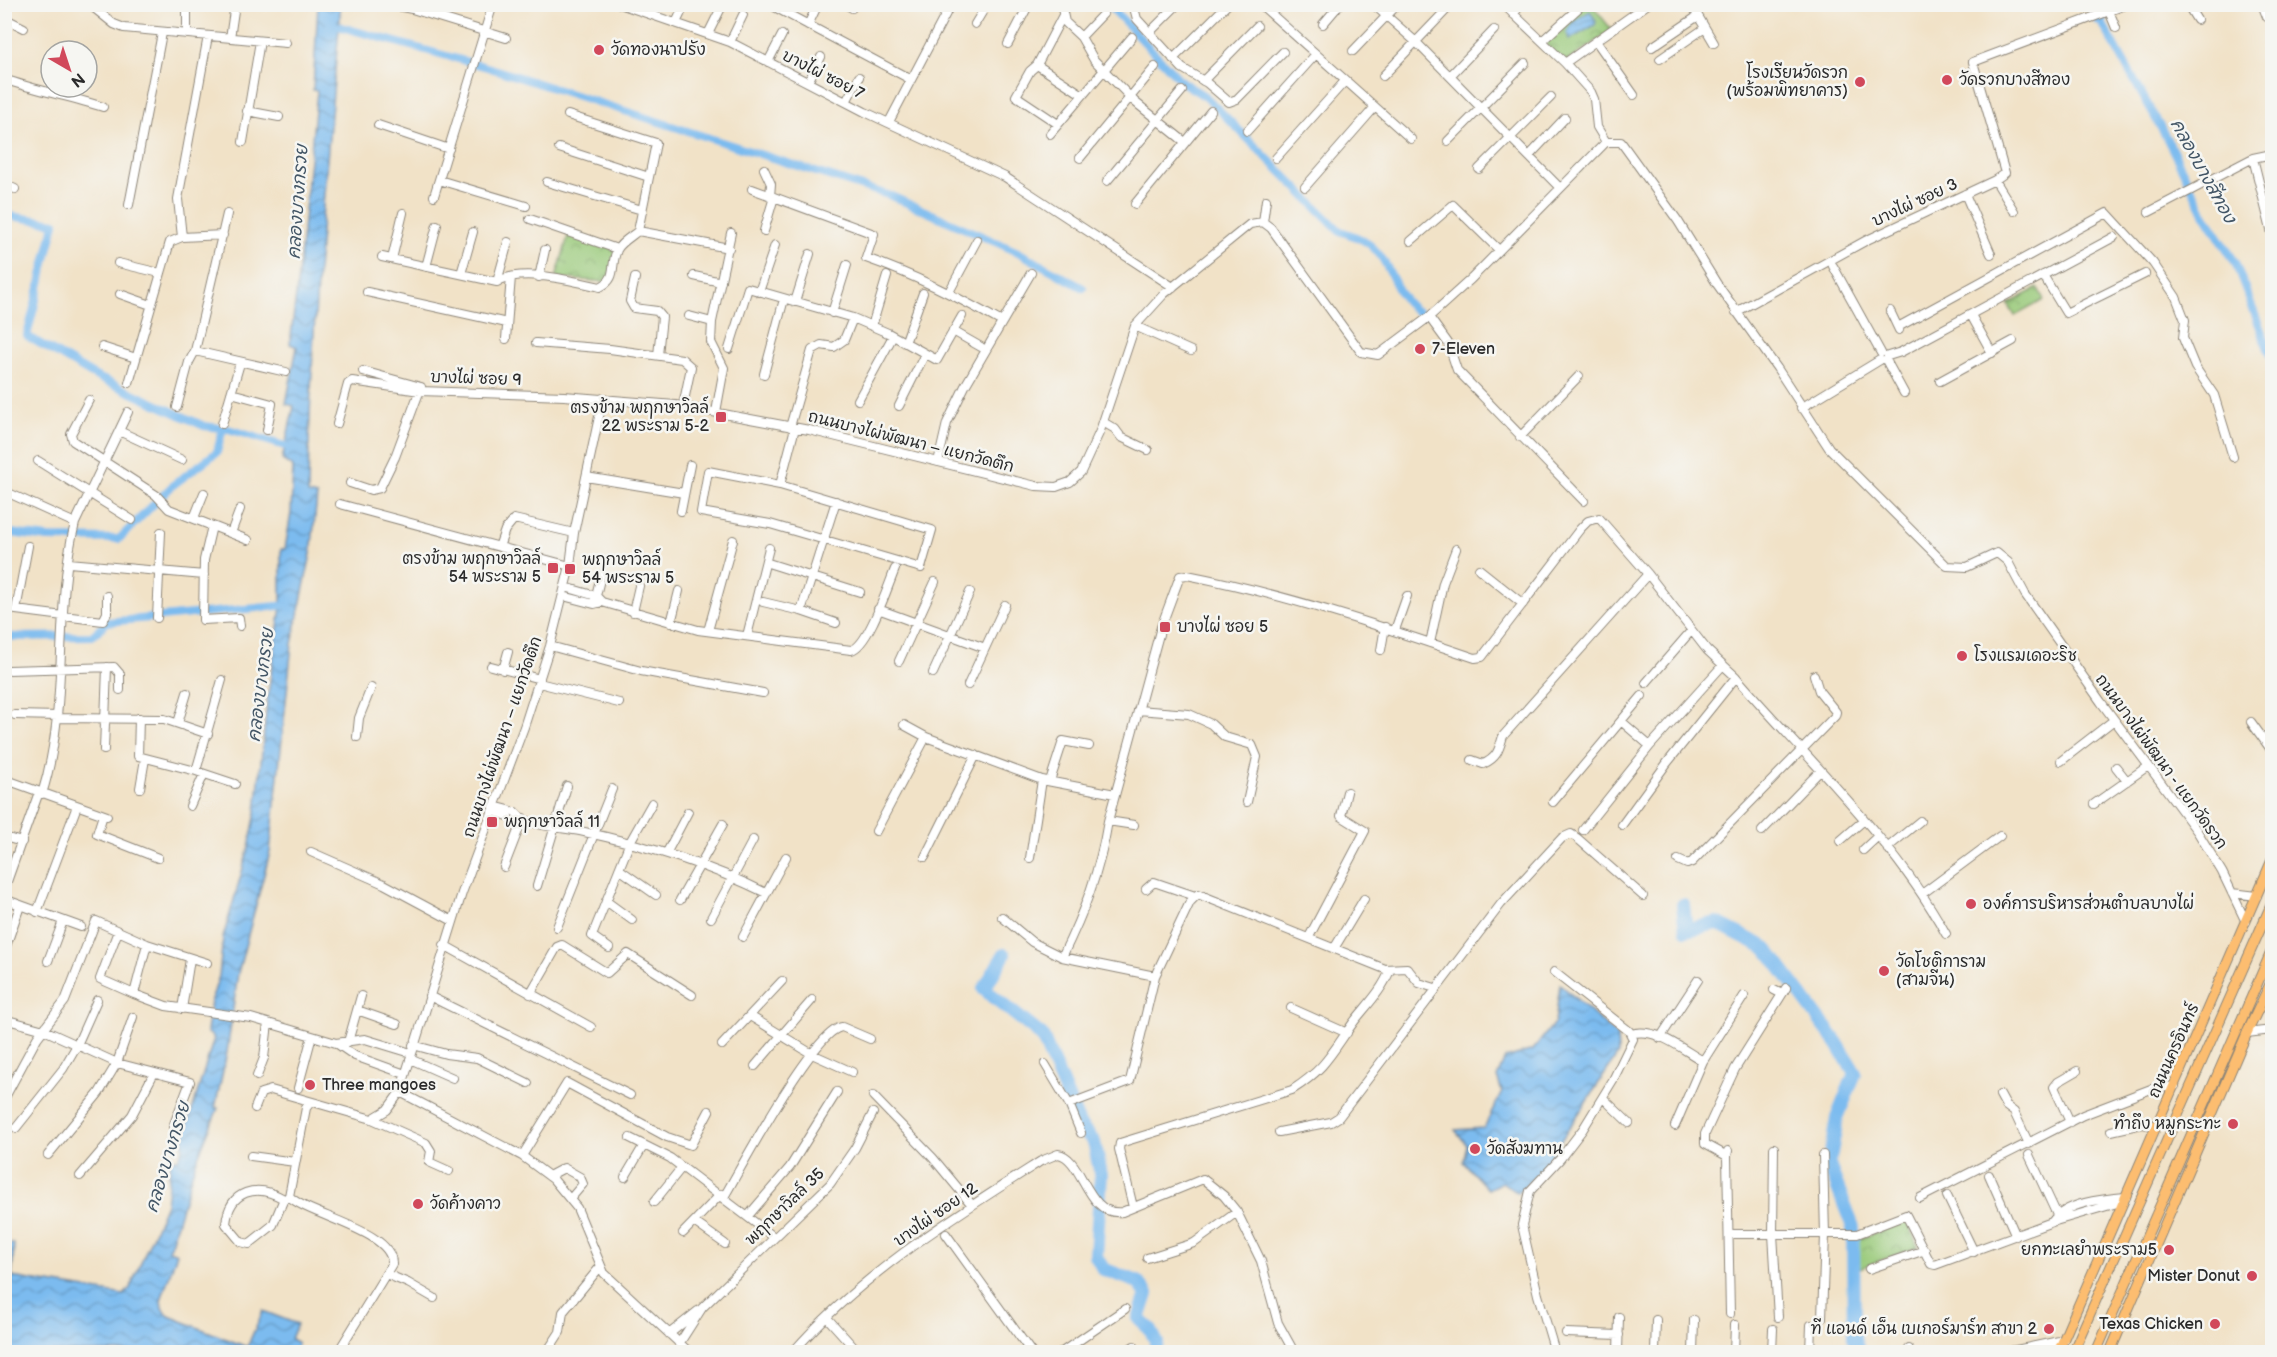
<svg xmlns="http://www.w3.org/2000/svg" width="2277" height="1357" viewBox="0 0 2277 1357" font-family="'Balsamiq Sans','Playpen Sans Thai',sans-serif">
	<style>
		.park { fill: url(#park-crowns); stroke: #627a52; stroke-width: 1.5 }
		.water { fill: url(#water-waves); stroke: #53738d; stroke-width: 1.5 }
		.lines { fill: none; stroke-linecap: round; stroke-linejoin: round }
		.canal { stroke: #7bbbef; stroke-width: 8 }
		.river { stroke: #7bbbef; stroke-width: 14 }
		.minor-casing { stroke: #8e8679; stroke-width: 10 }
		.major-casing { stroke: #8e8679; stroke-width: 11 }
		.minor { stroke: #fff; stroke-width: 8 }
		.major { stroke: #fcbd6f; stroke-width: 9 }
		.poi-dot { fill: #d1495b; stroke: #f6f6f2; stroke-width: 2 }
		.labels { text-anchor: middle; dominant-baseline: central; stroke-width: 5; stroke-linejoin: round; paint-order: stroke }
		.poi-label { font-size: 16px; fill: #2b2b2b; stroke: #f6f6f2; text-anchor: start }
		.street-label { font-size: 16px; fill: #2b2b2b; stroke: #f6f6f2 }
		.water-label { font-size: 18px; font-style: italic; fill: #435666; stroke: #f6f6f2 }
	</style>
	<defs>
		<pattern id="park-crowns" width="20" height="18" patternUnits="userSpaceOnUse" patternTransform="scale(1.5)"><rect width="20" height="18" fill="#98c978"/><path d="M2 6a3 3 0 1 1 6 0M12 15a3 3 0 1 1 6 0" fill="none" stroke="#7ca363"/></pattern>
		<pattern id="water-waves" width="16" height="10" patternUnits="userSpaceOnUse" patternTransform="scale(1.5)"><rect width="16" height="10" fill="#7bbbef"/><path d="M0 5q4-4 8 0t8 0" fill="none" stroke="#6598c2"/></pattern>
	</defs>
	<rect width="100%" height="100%" fill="#f6f6f2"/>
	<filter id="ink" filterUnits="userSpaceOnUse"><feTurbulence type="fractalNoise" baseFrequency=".0167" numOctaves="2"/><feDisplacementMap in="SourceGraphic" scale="12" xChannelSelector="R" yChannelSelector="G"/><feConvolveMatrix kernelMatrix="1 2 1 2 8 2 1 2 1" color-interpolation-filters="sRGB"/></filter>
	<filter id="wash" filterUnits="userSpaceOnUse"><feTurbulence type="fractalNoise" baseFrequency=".008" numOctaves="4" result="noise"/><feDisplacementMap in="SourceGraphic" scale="24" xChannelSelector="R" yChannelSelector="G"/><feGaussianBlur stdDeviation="1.35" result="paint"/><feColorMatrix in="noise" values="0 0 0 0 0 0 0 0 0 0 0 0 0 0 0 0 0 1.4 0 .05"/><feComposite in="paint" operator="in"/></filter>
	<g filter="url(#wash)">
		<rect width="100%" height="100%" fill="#f1e2c7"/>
		<path class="park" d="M1576,5H1592L1612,30L1565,63L1542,41Z
			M569,233L617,249L608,282L556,278Z
			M2038,288L2044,300L2015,316L2008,304Z
			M1904,1220H1907L1918,1247L1857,1269L1858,1240Z"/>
		<path class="water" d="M318,5H340V18C325,176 310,335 308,494L317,496L311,554L292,644L270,852L238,973L227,1052L215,1108H218L195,1164L169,1250L177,1253L161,1300L162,1308L169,1316L247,1347L263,1311L297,1324L291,1339L298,1343L296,1352H5V1244H14L12,1277L124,1295L130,1288L166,1204L171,1159H178L183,1149V1140L214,1038L207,1032L211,1001L219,976L223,938L249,847L256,812L267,702L281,607V549H285L291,513L293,467L282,460L294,406L286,404L297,347L290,344C301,260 308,176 317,91L313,90Z
			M1590,11L1596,21L1595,25L1569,40L1567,32L1572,23Z
			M1560,984L1617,1036L1618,1054L1542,1169L1518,1193L1502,1182L1488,1189L1463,1162L1467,1145L1455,1130L1484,1128L1502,1092L1497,1077L1505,1058L1533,1050L1555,1022Z"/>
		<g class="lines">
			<path class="canal" d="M1108,4L1182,82L1206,97L1340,231C1348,234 1359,237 1366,242C1394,260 1392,300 1423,315
				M2100,19L2167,139L2205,215L2235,262L2272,359
				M330,24L487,67L891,196L1018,252L1083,288
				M4,215L55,223L27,336L95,376L204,426L228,429L295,449
				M4,532L48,538L119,539L173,485L217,452L223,428
				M4,637L92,636L107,622L289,605"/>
			<path class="river" d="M2093,4L2100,19
				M1683,905L1686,930L1717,923L1766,948L1837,1043L1855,1073L1837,1118L1829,1165L1853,1227L1854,1338L1859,1352
				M1004,955L984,989L1042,1036L1079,1124L1094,1142L1101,1175L1096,1256L1103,1269L1138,1282L1147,1294L1139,1319L1150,1329L1157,1343L1154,1352"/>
		</g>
	</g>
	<g filter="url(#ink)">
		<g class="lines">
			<g class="minor-casing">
				<path id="minor" d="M89,4L114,24L124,28L286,43
					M387,4L412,9L506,38
					M620,4L730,42L865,112L1005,177L1173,287
					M769,4L910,79
					M845,4L852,8
					M1061,4L1065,22L1081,37L1094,60L1135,102L1185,142
					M1133,4L1137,19L1182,68L1207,83L1229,102L1237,99L1283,52
					M1260,4L1411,139
					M1373,4L1416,42L1560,188
					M1503,4L1565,63L1591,92L1594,99L1597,127L1606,142
					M1691,4L1714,43
					M2187,4L2197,20
					M2262,4L2267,17L2272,18
					M373,5L382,4
					M2109,11L2116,28
					M1513,14L1522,4
					M1063,15L1037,65L1083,95
					M4,18L24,28
					M676,23L685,4
					M975,24L987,4
					M1323,24L1340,4
					M808,25L818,4
					M1150,32L1178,4
					M187,34V4
					M708,34L723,4
					M1081,37L1103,14
					M230,38L235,4
					M1542,41L1583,4
					M1596,41L1634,95
					M730,42L743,15
					M1008,44L1029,4
					M1652,47L1698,16
					M1353,51L1398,4
					M1173,59L1228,4
					M1660,59L1705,28
					M768,62L782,35
					M1565,63L1648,4
					M1037,65L1030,71L1016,96L1058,124
					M1383,76L1452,4
					M1450,76L1494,30
					M4,79C37,91 70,96 103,107
					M1203,81L1257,26
					M808,82L821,57
					M846,102L859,77
					M247,111L279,117
					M568,115L656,143L638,231
					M889,122L951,4
					M378,125L449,149
					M1247,131L1316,54
					M1050,134L1132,37
					M1448,141L1525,63
					M243,142L260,41
					M559,148L649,177
					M1529,156L1565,118
					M1080,158L1155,67
					M1276,158L1345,81
					M2253,158L2272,234
					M764,169L771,184L770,196
					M1479,169L1551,97
					M439,180L526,206
					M1995,180L2014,211
					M1107,181L1182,91
					M547,182L642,210
					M4,184L15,189
					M1305,187L1375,107
					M752,189L874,234L866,258C915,275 957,297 1002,322
					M1965,194L1991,254
					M434,196L493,4
					M1135,204L1211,111
					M129,205L162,33
					M2149,212L2253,158L2272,154
					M530,219L617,249
					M1263,222L1266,200
					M764,231L774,197
					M182,237L178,199L208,36
					M1411,241L1453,205L1499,250
					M382,257L497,282C521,267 573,281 600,287C618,279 610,265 617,250C620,243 632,236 638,231L729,248
					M392,259L403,213
					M118,263L160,273
					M1833,266L1881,353
					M426,267L437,225
					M461,274L473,232
					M2043,275L2066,313L2145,274
					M694,276L721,282
					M539,277L545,250
					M635,278L630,301L634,308L657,311L662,317L658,355
					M497,282L508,242
					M367,292L507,323
					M759,292L775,245
					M949,292L977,240
					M120,294L151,305
					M795,302L810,254
					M1890,311L1899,330
					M1736,312L1867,240L1995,180L2005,173L1973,62L2128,4
					M832,313L847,265
					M1971,315L1992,353
					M689,316L712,322
					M1429,317L1448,343L1457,370L1584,501
					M872,326L887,276
					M1135,326L1191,351
					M1898,327L2107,213L2153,263L2176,297L2185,320L2183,338L2195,367L2214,395L2233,457
					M953,331L981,347
					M506,339L511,277
					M536,343L610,349L682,359L691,367L683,406
					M905,343L923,293
					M102,347L136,358
					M729,349L748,288L853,318L888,333L937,360L962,316
					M195,351L286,372
					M1888,356L1901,352L2114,237
					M1886,360L1904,393
					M764,374L784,299
					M1940,381L2013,341
					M129,383L170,242L182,237L223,235
					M231,393L272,404L267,430
					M89,400L71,434L73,441L156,495L169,509L248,540
					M858,400L893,336
					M899,406L925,354
					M177,407L189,362L195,351L227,214
					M1801,408L1880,360
					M716,412L724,368L711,342L712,322L731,233
					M1103,422L1115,429L1121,437L1148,450
					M222,424L240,363
					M337,424L348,384L352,381L420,391L564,396L675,405L809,430L1036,486L1056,487L1070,482L1081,472L1100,431L1135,326L1164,294L1250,224L1263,222L1271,228L1361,352L1378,355L1429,317L1471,279L1606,142H1621L1678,221L1717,284L1777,368L1829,448L1947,566L1967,567L1997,553L2008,562L2025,594L2101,702L2197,831L2222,872L2246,922
					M790,427L812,350L821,345L834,347L844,340L853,318
					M119,431L182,460
					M1520,437L1579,376
					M38,461L132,520
					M938,462L947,423L965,386L1031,273
					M708,471L780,485L932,530L921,568L770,524L701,512Z
					M586,477L684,493
					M350,483L371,490L380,488L395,457L421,387L363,371
					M780,485L795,428
					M4,491L75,523
					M836,501L801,611L836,623
					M4,502L8,493
					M340,504L570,566
					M681,511L690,465
					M194,518L204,493
					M212,526L204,560L203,620L239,618L240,626
					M231,533L240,509
					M28,546L16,610L103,621L107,613V596
					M499,547L505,530L514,519L574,533
					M69,563L204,575
					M768,563L860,592
					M1479,569L1523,604
					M565,587L596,596L602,602
					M563,596L594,604L602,602L698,630L851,650C868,647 888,586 895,569
					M595,600L601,575
					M763,602L801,611
					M878,609L985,648
					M633,612L639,586
					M157,618L161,532
					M671,623L679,591
					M1395,630L1407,596
					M708,631L733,540
					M747,636L769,548
					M1430,643L1443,583L1456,549
					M550,646L641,671L763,693
					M1381,650L1385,627
					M899,661L935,582
					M491,666L540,679
					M8,670L114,667L120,674V690
					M503,670L508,652
					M933,673L970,592
					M539,683L619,703
					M1646,683L1691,631
					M968,685L1005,605
					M1138,710L1189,714L1211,724L1225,737L1252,745L1257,757L1247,802
					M15,715L58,716
					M58,718L164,719L208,734
					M139,718L138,756L196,771L222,680
					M1621,721L1642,696
					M2251,722L2272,751
					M178,723L187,693
					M904,725L926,737L1042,780L1115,794
					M357,737L359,718L371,688
					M104,750L107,667
					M1472,760L1483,764C1497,758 1499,750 1503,736L1648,574
					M2061,761L2114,720
					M2116,767L2127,781
					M196,771L235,784
					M4,779L107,816
					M1050,781L1063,741L1089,746
					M140,788L145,759
					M42,794C70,705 53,612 75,523L128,412
					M1553,802L1621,721L1650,746
					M2094,804L2148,766
					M190,806L204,774
					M494,806L509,810
					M492,811L508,816
					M515,812C527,827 561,827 580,831C645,845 706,863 766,893
					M103,815L97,834L158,858
					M1108,821L1134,825
					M1622,825L1667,763L1736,677
					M1583,830L1650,746L1723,665
					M876,831L926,737
					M1762,831L1820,771
					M4,837L22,842
					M1840,841L1863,821
					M1887,848L1920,821
					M1863,850L1877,837
					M311,852L384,884L453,921
					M667,852L688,812
					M925,857L976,755
					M1030,858L1042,780
					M1678,860L1687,864L1692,862L1835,716L1836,712L1819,691L1814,675
					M504,867L523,818
					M619,869L656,895
					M537,886L567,786
					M1146,889L1154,882L1195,896
					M4,890L39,792
					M2232,893L2257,896
					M1922,894L2000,836
					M4,899L81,927
					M680,900L723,824
					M606,901L632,920
					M37,912L77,806
					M1002,917L1032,942L1062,957
					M711,918L753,840
					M557,927L612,789
					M118,931L100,979L134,994
					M743,937L786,857
					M1309,937L1365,831L1341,816L1347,792
					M147,944L134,994L166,1006L251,1018L336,1043
					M444,945L591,1027
					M1335,947L1364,899
					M609,948L592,936L630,842L652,803
					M5,949L20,906
					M48,961L63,921
					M1554,972L1629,1031L1633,1039L1613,1080L1583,1129L1560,1159L1530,1191L1522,1225L1538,1295L1555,1352
					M1155,976L1062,957C1084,912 1100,871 1108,821L1161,627L1180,576L1187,575C1285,594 1380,626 1475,658L1482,657L1580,529L1588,521L1599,518L1648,574L1707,650L1736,677C1807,759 1894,839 1946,934
					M2269,987L2272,999
					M1774,990L1782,994
					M530,994L557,947L562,945L607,973L628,954L692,995
					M429,996L630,1095
					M1291,1008L1347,1033
					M182,1009L190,959
					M357,1010L397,1024
					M750,1016L812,1054L852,1072
					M4,1019L44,1030L117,1063L190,1082L173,1127
					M2247,1033L2272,1030
					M1631,1034C1655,1026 1683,1050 1703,1061
					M1660,1038L1698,980
					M348,1042L361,996
					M413,1045L446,1054L477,1058L528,1083
					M722,1045L782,981
					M410,1059L453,1078
					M1045,1064L1069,1104L1130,1081L1155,976L1190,902L1198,894L1385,969L1407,968L1419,983L1435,988
					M755,1066L812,1000
					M405,1074L355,1056L336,1043L365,1039L411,1053
					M257,1076L264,1058L268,1023
					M298,1088L312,1036
					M400,1092L522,1156L553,1179L577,1208L604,1273L689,1352
					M2000,1095L2006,1106L2014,1112L2029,1144
					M873,1096L933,1158L972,1205
					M1603,1098L1629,1123
					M4,1099L37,1038L65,1001L96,921L147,944L207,963
					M1069,1104L1081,1133
					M255,1108L261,1093L271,1090L372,1119L387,1110L400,1092L462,893L524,727L550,646L570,566L574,533L603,398
					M372,1119L426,1143L431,1151L429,1162L449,1171
					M2070,1122L2054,1087L2058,1082L2077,1071
					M1675,1126L1703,1061L1744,996
					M16,1128L63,1069L77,1045L97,1000
					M2111,1131L2142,1124L2157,1126
					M1279,1132L1331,1122L1339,1117L1501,904L1562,838L1571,834L1577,838L1643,896
					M630,1138L670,1158L774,1237
					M1774,1148L1773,1234L1778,1317
					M1728,1151L1727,1156L1705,1144V1134L1735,1069L1786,988
					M48,1155L99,1093L117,1063L133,1017
					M2029,1155L2058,1217
					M251,1156L295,1162
					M522,1156L567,1083L667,1137L691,1145L709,1111
					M1727,1156L1730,1314
					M1989,1175L2016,1236
					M80,1176L132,1115L154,1073
					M549,1176L564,1168L580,1177L583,1184L571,1198
					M625,1177L644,1145
					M289,1196C308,1216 393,1230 392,1264L338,1352
					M289,1196L306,1108L310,1103
					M1947,1196L1974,1252
					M724,1197C741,1168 814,1030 842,1027L870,1039
					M1920,1198L2083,1115L2151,1089L2175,1086
					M284,1199C257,1183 229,1190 226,1224L241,1242L249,1244L273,1225L283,1201L289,1196
					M654,1202L682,1167
					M1133,1207L1119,1149L1120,1143L1292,1090C1325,1069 1331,1054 1353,1023C1366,1006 1382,991 1390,970
					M748,1216L790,1167L837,1092
					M694,1222L725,1244
					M2052,1222L2124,1201
					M683,1233L721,1194
					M946,1234L1031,1352
					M1730,1234H1857L1906,1215L1931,1264L1935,1265L2052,1222C2066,1202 2103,1199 2126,1197
					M1147,1258L1194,1243L1237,1212
					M1869,1269L1925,1250
					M386,1274L408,1283L434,1298
					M1822,1318L1825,1235L1823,1155
					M830,1321L858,1352
					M1566,1333L1619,1335
					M669,1334L698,1311
					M679,1344L702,1308L830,1184L855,1148L873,1113
					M1909,1349L1910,1352
					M1810,1351L1840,1352
					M547,1352L560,1332L563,1312L600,1267
					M793,1352C861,1274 953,1217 1041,1161L1058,1154C1083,1157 1086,1217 1122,1212L1203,1179L1224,1196L1237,1212L1261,1261L1278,1323L1294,1352
					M1062,1352L1125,1309
					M1125,1352L1134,1346
					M1532,1352L1554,1349
					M1618,1352L1619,1317
					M1655,1352L1656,1320
					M1693,1352L1694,1320
					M1734,1352L1735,1325
					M1772,1352L1773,1329
					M1810,1352L1811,1325
					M2006,1352L2064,1340"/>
			</g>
			<g class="major-casing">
				<path id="major" d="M2058,1352L2272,860
					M2073,1352L2272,903
					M2096,1352L2272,950
					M2110,1352L2247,1033L2272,980"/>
			</g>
			<use href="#minor" class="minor"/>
			<use href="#major" class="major"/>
		</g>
	</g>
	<g class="poi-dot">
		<circle cx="599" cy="50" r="6"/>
		<circle cx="1947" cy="80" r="6"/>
		<circle cx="1860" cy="82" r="6"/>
		<circle cx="1420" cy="349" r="6"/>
		<rect x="715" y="411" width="12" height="12" rx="3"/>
		<rect x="547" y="562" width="12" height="12" rx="3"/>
		<rect x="564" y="563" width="12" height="12" rx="3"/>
		<rect x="1159" y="621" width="12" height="12" rx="3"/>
		<circle cx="1962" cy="656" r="6"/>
		<rect x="486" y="816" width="12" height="12" rx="3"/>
		<circle cx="1971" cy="904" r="6"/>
		<circle cx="1884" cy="971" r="6"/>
		<circle cx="310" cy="1085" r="6"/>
		<circle cx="2233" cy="1124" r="6"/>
		<circle cx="1475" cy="1149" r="6"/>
		<circle cx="418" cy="1204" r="6"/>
		<circle cx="2169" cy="1250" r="6"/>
		<circle cx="2252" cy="1276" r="6"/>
		<circle cx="2215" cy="1324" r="6"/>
		<circle cx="2049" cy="1329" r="6"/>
	</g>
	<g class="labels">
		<g class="poi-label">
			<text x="611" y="50">วัดทองนาปรัง</text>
			<text x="1848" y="73" text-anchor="end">โรงเรียนวัดรวก<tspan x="1848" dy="18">(พร้อมพิทยาคาร)</tspan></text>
			<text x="1959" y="80">วัดรวกบางสีทอง</text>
			<text x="1432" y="349">7-Eleven</text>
			<text x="709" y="408" text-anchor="end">ตรงข้าม พฤกษาวิลล์<tspan x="709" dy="18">22 พระราม 5-2</tspan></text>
			<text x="541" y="559" text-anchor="end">ตรงข้าม พฤกษาวิลล์<tspan x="541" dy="18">54 พระราม 5</tspan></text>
			<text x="582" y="560">พฤกษาวิลล์<tspan x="582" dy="18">54 พระราม 5</tspan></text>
			<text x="1177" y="627">บางไผ่ ซอย 5</text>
			<text x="1974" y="656">โรงแรมเดอะริช</text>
			<text x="504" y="822">พฤกษาวิลล์ 11</text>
			<text x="1983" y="904">องค์การบริหารส่วนตำบลบางไผ่</text>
			<text x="1896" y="962">วัดโชติการาม<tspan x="1896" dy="18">(สามจีน)</tspan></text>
			<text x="322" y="1085">Three mangoes</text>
			<text x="2221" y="1124" text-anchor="end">ทำถึง หมูกระทะ</text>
			<text x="1487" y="1149">วัดสังฆทาน</text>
			<text x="430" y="1204">วัดค้างคาว</text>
			<text x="2157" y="1250" text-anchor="end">ยกทะเลยำพระราม5</text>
			<text x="2240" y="1276" text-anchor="end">Mister Donut</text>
			<text x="2203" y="1324" text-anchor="end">Texas Chicken</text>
			<text x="2037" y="1329" text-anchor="end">ที แอนด์ เอ็น เบเกอร์มาร์ท สาขา 2</text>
		</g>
		<g class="street-label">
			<text transform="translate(823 75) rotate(27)">บางไผ่ ซอย 7</text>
			<text transform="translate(1915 203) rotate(-25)">บางไผ่ ซอย 3</text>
			<text transform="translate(476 379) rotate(2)">บางไผ่ ซอย 9</text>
			<text transform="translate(911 442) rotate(14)">ถนนบางไผ่พัฒนา – แยกวัดตึก</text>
			<text transform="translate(503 737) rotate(-71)">ถนนบางไผ่พัฒนา – แยกวัดตึก</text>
			<text transform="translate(2161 762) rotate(54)">ถนนบางไผ่พัฒนา - แยกวัดรวก</text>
			<text transform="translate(2174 1051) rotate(-66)">ถนนนครอินทร์</text>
			<text transform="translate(785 1207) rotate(-44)">พฤกษาวิลล์ 35</text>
			<text transform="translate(936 1215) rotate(-35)">บางไผ่ ซอย 12</text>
		</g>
		<g class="water-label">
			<text transform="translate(2203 171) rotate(61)">คลองบางสีทอง</text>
			<text transform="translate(298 202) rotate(-86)">คลองบางกรวย</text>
			<text transform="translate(261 685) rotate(-83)">คลองบางกรวย</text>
			<text transform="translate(168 1157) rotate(-73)">คลองบางกรวย</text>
		</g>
	</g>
	<rect width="2277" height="1357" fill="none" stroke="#f6f6f2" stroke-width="24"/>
	<g transform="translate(69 69) rotate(141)"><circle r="28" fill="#f6f6f2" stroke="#a5a5a2" stroke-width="1.5"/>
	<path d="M0-4.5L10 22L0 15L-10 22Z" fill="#d1495b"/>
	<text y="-9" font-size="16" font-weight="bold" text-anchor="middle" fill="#2b2b2b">N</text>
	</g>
</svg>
